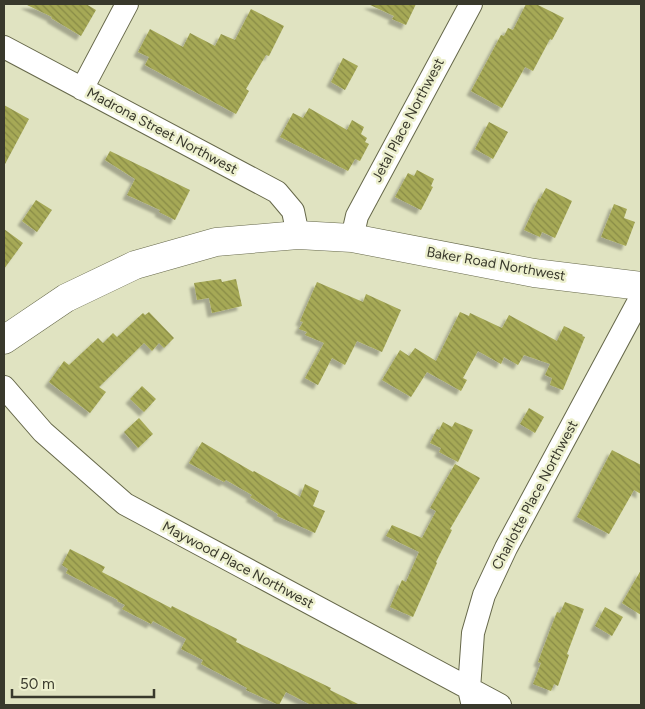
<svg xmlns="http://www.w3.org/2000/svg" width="645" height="709" viewBox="0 0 645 709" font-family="Figtree,sans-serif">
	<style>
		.building { fill: url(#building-back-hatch); filter: url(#shadow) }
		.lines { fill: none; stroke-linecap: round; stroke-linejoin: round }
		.minor-casing { stroke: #66684a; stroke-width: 24 }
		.tertiary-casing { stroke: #66684a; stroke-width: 29 }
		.minor { stroke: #fff; stroke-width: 22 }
		.tertiary { stroke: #fff; stroke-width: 28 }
		.labels { text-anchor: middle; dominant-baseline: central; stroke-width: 5; stroke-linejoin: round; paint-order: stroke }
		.street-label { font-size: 14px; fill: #39392c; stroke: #edf0ce }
	</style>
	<defs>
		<pattern id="building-back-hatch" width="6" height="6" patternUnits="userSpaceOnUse" patternTransform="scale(1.25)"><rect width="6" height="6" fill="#a6a956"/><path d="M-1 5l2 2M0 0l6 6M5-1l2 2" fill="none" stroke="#888b47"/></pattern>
		<filter id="shadow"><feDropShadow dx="-4.5" dy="4.5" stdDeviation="1" flood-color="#0004"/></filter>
	</defs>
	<rect width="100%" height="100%" fill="#e0e3c1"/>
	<path class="building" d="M25,4H86L96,10L81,36L51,18L52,17Z
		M368,4H416L406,25L392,19L394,16Z
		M526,4H536L564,18L552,40L550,39L533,71L525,67L502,108L471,91L501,35L504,36L508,28L513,30Z
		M251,9L284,26L269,56L266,55L246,89L249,91L236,114L145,65L149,57L138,52L150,29L183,47L190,33L215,46L221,34L235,40Z
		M343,58L358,66L345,90L331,82Z
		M4,105L29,119L4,166Z
		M309,108L347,130L352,120L364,127L361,134L367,138L365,142L369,144L360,161L355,159L348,171L280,137L293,113L303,118Z
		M489,122L508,132L493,159L475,149Z
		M110,151L190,190L175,220L159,212L160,210L127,195L135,179L105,160Z
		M417,170L434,179L431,186L433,187L421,210L395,197L408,173L414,176Z
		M546,188L572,201L555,238L542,232L540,237L524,230L539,198L540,199Z
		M36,200L52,210L37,232L22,221Z
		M614,204L627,209L624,218L635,222L626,246L601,237Z
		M4,229L23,243L4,269Z
		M221,279L222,282L236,279L242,306L212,313L209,298L197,300L194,283Z
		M317,282L363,302L366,294L401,310L382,352L357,341L345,365L332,358L318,385L305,378L324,343L305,335L307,332L299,329L303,322L300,321Z
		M149,312L174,338L164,348L159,343L152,351L144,343L99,387L106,392L90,413L49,382L64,361L69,365L98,338L103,343L113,333L117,337L143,313L145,315Z
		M460,312L469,316L470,313L502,328L509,315L557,341L564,326L583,335L582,336L585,337L563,390L550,385L552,378L545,375L550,364L524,355L518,365L504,357L501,364L478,351L463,378L467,380L461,391L427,372L411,397L382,380L400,350L409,356L415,348L436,361Z
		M142,386L156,399L144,412L130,399Z
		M529,408L544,417L535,433L520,424Z
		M139,418L153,434L138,448L124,432Z
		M443,422L452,427L455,422L473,430L458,462L439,452L441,448L430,443L437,429L439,430Z
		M202,442L253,472L254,471L300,497L305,484L319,491L313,506L325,511L315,533L277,516L278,514L250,497L252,495L226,480L224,482L189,463Z
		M612,450L641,465V494L634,490L609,534L577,517Z
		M455,464L480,478L450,529L452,530L436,562L437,563L413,617L390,607L402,580L406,582L419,552L386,536L392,525L422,538L436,511L430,508Z
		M70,549L105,567L102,572L171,608L172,606L237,639L236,642L331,688L330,690L360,705H311L286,692L279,705L246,690L247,688L201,664L203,660L181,649L186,639L153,621L151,624L122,609L125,605L117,601L118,600L66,573L68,569L62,565Z
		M641,570V615L622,603Z
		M565,602L584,609L567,654L569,655L558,686L554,684L551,691L533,684L541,663L538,662L550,630L557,612L560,613Z
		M605,607L623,617L612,636L595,626Z"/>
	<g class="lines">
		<g class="minor-casing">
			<path id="minor" d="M4,47L277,192L293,211L298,235
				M82,89L127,4
				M352,238L357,216L471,4
				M4,387L43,432L125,504L500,705
				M472,702L469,689L473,633L484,595L506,548L641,297"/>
		</g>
		<g class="tertiary-casing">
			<path id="tertiary" d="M4,340L66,298L135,265L216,242L298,235L352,238L534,273L641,286"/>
		</g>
		<use href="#minor" class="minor"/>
		<use href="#tertiary" class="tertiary"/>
	</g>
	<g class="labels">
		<g class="street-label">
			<text transform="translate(408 120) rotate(-62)">Jetal Place Northwest</text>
			<text transform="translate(162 131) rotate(28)">Madrona Street Northwest</text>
			<text transform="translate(496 264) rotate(10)">Baker Road Northwest</text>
			<text transform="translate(535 495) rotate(-62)">Charlotte Place Northwest</text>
			<text transform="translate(238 565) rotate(28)">Maywood Place Northwest</text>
		</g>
	</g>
	<rect width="645" height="709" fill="none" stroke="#39392c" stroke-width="10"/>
	<path d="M12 689v8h142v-8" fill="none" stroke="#39392c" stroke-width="2.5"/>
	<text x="20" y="689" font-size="15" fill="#39392c" stroke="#edf0ce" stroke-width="4" paint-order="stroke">50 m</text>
</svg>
